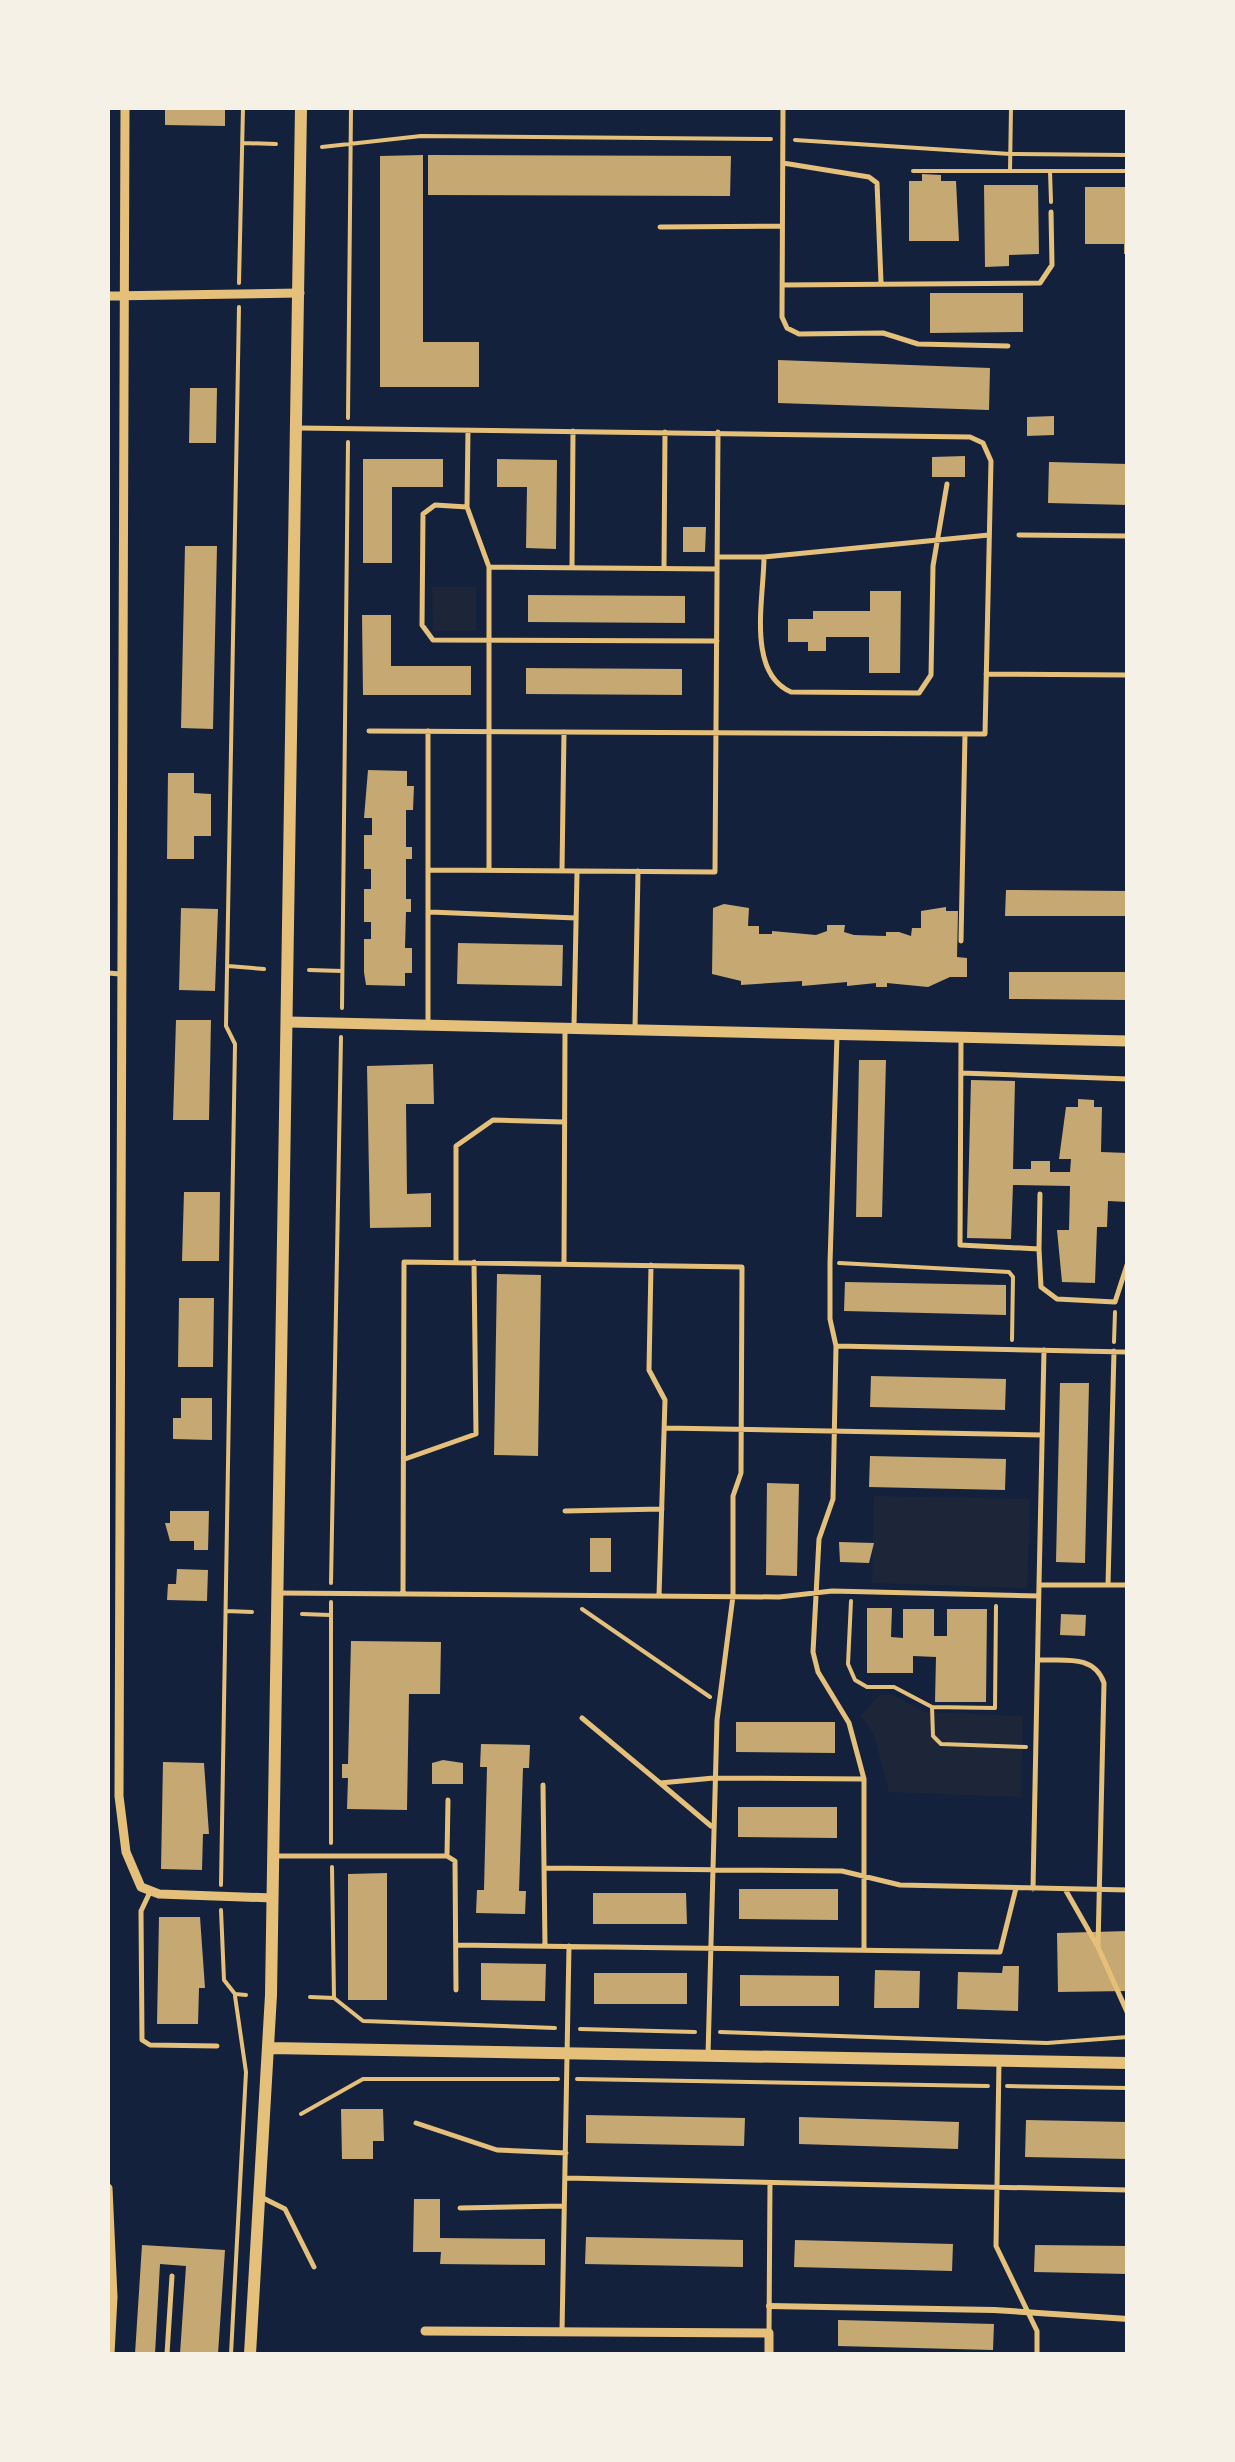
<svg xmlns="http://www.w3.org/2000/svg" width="1235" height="2462" viewBox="0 0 1235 2462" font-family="'PT Serif',serif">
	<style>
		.green { fill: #1d2539 }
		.building { fill: #c6a872 }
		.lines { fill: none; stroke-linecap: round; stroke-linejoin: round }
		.path { stroke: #e5c07b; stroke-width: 4 }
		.service { stroke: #e5c07b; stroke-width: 5 }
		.pedestrian { stroke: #e5c07b; stroke-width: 6 }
		.minor { stroke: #e5c07b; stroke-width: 9 }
		.tertiary { stroke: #e5c07b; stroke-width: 11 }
		.secondary { stroke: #e5c07b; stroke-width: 12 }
	</style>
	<rect width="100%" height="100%" fill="#14213d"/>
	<path class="green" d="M432,587H476V631H433Z
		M874,1496L1030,1499L1027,1588L872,1583Z
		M891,1694L925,1712L1023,1716L1021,1797L889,1792L874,1735L861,1715L879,1695Z"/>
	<path class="building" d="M186,108H225V126L165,125V110Z
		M423,155V342H479V387H380V156Z
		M428,155L731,156L730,196L428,195Z
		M922,174L941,175V181H956L959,241H909V181H922Z
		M984,185H1038L1039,254L1009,255V266L985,267Z
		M1085,187H1128V254H1124V244H1085Z
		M930,293H1023V332L930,333Z
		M778,360L990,368L989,410L778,403Z
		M190,388H217L216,443H189Z
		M1054,416V435L1027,436V417Z
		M965,456V477H932V457Z
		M363,459H443V487H392V563H363Z
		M497,459L557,460L556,549L526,548L527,487H497Z
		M1049,462L1128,464V505L1048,503Z
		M683,527H706L705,552H683Z
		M185,546H217L213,729L181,728Z
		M870,591H901L900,673H869V637H826V651H808V642H788V619H813V611H870Z
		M528,595L685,596V623L528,622Z
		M362,615H391V666H471V695H363Z
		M526,668L682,669V695L526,694Z
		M368,770L407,771V786H414L413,810H406V847H412V859H406V899H411V912H406L405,948H412V973H405V986L366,985L364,972V939H371V922H364V889H371V869H364V835H372V818H364Z
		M168,773H194V793L211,794V836H194V859H167Z
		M1006,890L1128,891V916H1005Z
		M724,904L749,908L748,926H759V934H772V931L816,935L827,931V925H845L844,932L854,935L886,936V932H899L911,936L912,928H921V911L946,907V911H958L957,957L967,958V977H950L928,987L887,983V987H876V983L847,986V982L802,986V981L741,985V981L712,974L713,908Z
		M181,908L218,909L215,991L179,990Z
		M458,943L563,945L562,986L457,984Z
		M1009,972H1128V1000L1009,999Z
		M176,1020H211L209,1120H173Z
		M859,1060H886L882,1217H856Z
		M433,1064L434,1104H406L407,1194L431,1193V1227L370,1228L367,1066Z
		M971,1080L1015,1081L1013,1169H1031V1161H1050V1172H1070L1071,1159H1059L1066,1107H1078V1099L1094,1100V1107H1102L1101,1152L1128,1153V1202L1108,1201L1107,1227H1097L1095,1283L1062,1282L1057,1230H1069L1070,1186L1013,1185L1011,1239L967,1238Z
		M184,1192H220L219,1261H182Z
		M497,1274L541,1275L538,1456L494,1455Z
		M845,1282L1006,1285V1315L844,1311Z
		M179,1298H214L213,1367H178Z
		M871,1376L1006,1379L1005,1410L870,1407Z
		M1060,1383H1089L1085,1563L1056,1562Z
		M181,1398H212V1440L173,1439V1418H181Z
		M870,1456L1006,1459L1005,1490L869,1487Z
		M767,1483L799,1484L797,1576L766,1575Z
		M170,1511H209L208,1550H194V1541H170L165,1523H170Z
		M590,1538H611V1572H590Z
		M839,1542L874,1543L869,1563L840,1562Z
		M177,1569L208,1570L207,1601L167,1600L168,1584H176Z
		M867,1608H892L891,1637L903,1638V1609H934V1636H947V1609H987L986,1702H935L936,1657L913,1656V1673H867Z
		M1061,1614L1086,1615L1085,1636L1060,1635Z
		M351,1641L441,1642L440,1694H409L407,1810L347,1809L348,1778H342V1764H348Z
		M736,1722H835V1753L736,1752Z
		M481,1744L530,1745L529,1768H523L519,1891H526L525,1914L476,1913L477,1890H484L487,1767H480Z
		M443,1760L463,1763V1784H432V1763Z
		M163,1762L204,1763L209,1834H203L202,1870L161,1869Z
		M738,1807H837V1838L738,1837Z
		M387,1873V2000H348V1874Z
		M739,1889H838V1920L739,1919Z
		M593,1893H686L687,1924H593Z
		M159,1917H200L205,1988H199L198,2024H157Z
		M1128,1931V1991L1058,1992L1057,1933Z
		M481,1963L546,1964L545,2001L481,2000Z
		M1003,1966H1019L1018,2011L957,2009L958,1972L1002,1973Z
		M875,1970L920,1971L919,2008H874Z
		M594,1973H687V2004H594Z
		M740,1975L839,1976V2006H740Z
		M341,2109H383L384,2141H373V2159H342Z
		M586,2115L745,2118L744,2146L586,2143Z
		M799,2117L959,2122L958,2149L799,2144Z
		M1026,2120L1128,2122V2159L1025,2157Z
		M414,2199H440V2238L545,2239V2265L440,2264L441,2252H413Z
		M586,2237L743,2240V2267L585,2264Z
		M795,2240L953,2244L952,2271L794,2267Z
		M142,2245L225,2250L218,2354H180L186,2266L160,2264L155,2354H135Z
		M1035,2245L1128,2246V2274L1034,2272Z
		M838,2320L994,2324L993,2350L838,2346Z"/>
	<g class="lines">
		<path class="path" d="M795,140L1010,154L1128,155
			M243,143L276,144
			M322,147L421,136L771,139
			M913,171H1128
			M1010,171L1011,108
			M1050,171L1051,202
			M239,283L243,108
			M348,418L351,108
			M228,966L264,969
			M309,970L342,971
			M342,1008L348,442
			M839,1263L1009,1272L1013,1277L1012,1340
			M1114,1342L1115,1312
			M331,1583L341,1037
			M851,1601L848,1664L855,1680L867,1687H894L932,1707L995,1708L996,1606
			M331,1602V1843
			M582,1609L710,1697
			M226,1611L252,1612
			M302,1614L330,1615
			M932,1707L933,1736L941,1744L1026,1747
			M332,1867L334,1998L363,2021L555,2028
			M221,1885L235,1044L226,1026L239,307
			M221,1910L224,1980L235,1994L246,1995
			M310,1997L334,1998
			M580,2029L695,2032
			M720,2032L1047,2043L1128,2037
			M577,2079L988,2086
			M1007,2086L1128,2088
			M301,2114L363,2079H558
			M231,2354L246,2072L235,1996"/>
		<path class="service" d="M783,108L782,317L787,328L799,334L883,333L918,344L1008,346
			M783,163L869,177L877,183L881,282
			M660,227L782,226
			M782,285L1040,283L1052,265L1051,212
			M299,428L970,437L983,443L991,461L985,734L369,731
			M468,430L467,507L489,567V870
			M467,507L435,505L423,514L422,625L433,640L717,641
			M1019,535L1128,536
			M718,557H764L989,535
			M764,557C764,597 746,673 791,692L919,693L931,675L933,566L947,484
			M490,567L717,569
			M572,568L573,431
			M664,568L665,432
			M986,674L1128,675
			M429,870L715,872L718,432
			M562,871L564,732
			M430,912L576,918
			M961,941L965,734
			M108,973L120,974
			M428,1023V731
			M574,1026L577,872
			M635,1028L638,871
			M837,1035L830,1263V1319L836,1346L833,1499L819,1539L813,1652L818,1672L849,1723L864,1779V1950
			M961,1041L960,1245L1039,1249L1040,1194
			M961,1073L1128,1079
			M1039,1249L1041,1287L1057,1299L1115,1302L1128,1262
			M456,1261V1146L493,1120L564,1122
			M564,1263L565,1031
			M651,1265L649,1370L665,1400L659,1596
			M836,1346L1128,1352
			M665,1428L1042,1435
			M405,1459L476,1434L474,1262
			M565,1511L662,1509
			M1039,1585L1044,1350
			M1108,1585L1114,1351
			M278,1593L779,1597L832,1591L1039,1596
			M403,1594L404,1262L742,1267L741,1473L733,1496V1596L717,1720L708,2055
			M1038,1660C1063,1661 1094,1654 1104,1683L1098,1947
			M582,1718L660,1783L714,1778L864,1779
			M660,1783L711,1826
			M543,1785L545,1946
			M276,1856H447L455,1861L456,1990
			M447,1856L448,1800
			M544,1868L842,1871L900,1885L1128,1890
			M1033,1889L1039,1585H1128
			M1065,1889L1098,1947L1128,2014
			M150,1892L141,1911L142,2040L150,2045L217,2046
			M457,1945L1000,1952L1016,1888
			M999,2062L996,2246L1037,2331V2354
			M416,2123L497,2150L566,2153
			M565,2178L1128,2190
			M263,2198L285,2209L314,2267
			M460,2208L564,2206
			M562,2332L569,1946
			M769,2333L770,2183
			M167,2354L172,2276"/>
		<path class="pedestrian" d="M769,2306L994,2310L1128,2319"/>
		<path class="minor" d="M125,108L119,1796L126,1852L141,1887L159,1894L272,1898
			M108,296L300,293
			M108,2188L113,2297L110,2354
			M425,2331L769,2333V2354"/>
		<path class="tertiary" d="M288,1022L1128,1041"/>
		<path class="secondary" d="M270,2048L1128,2063
			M250,2354L271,1995L301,108"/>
	</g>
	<rect width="1235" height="2462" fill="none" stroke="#f6f1e7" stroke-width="220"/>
</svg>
